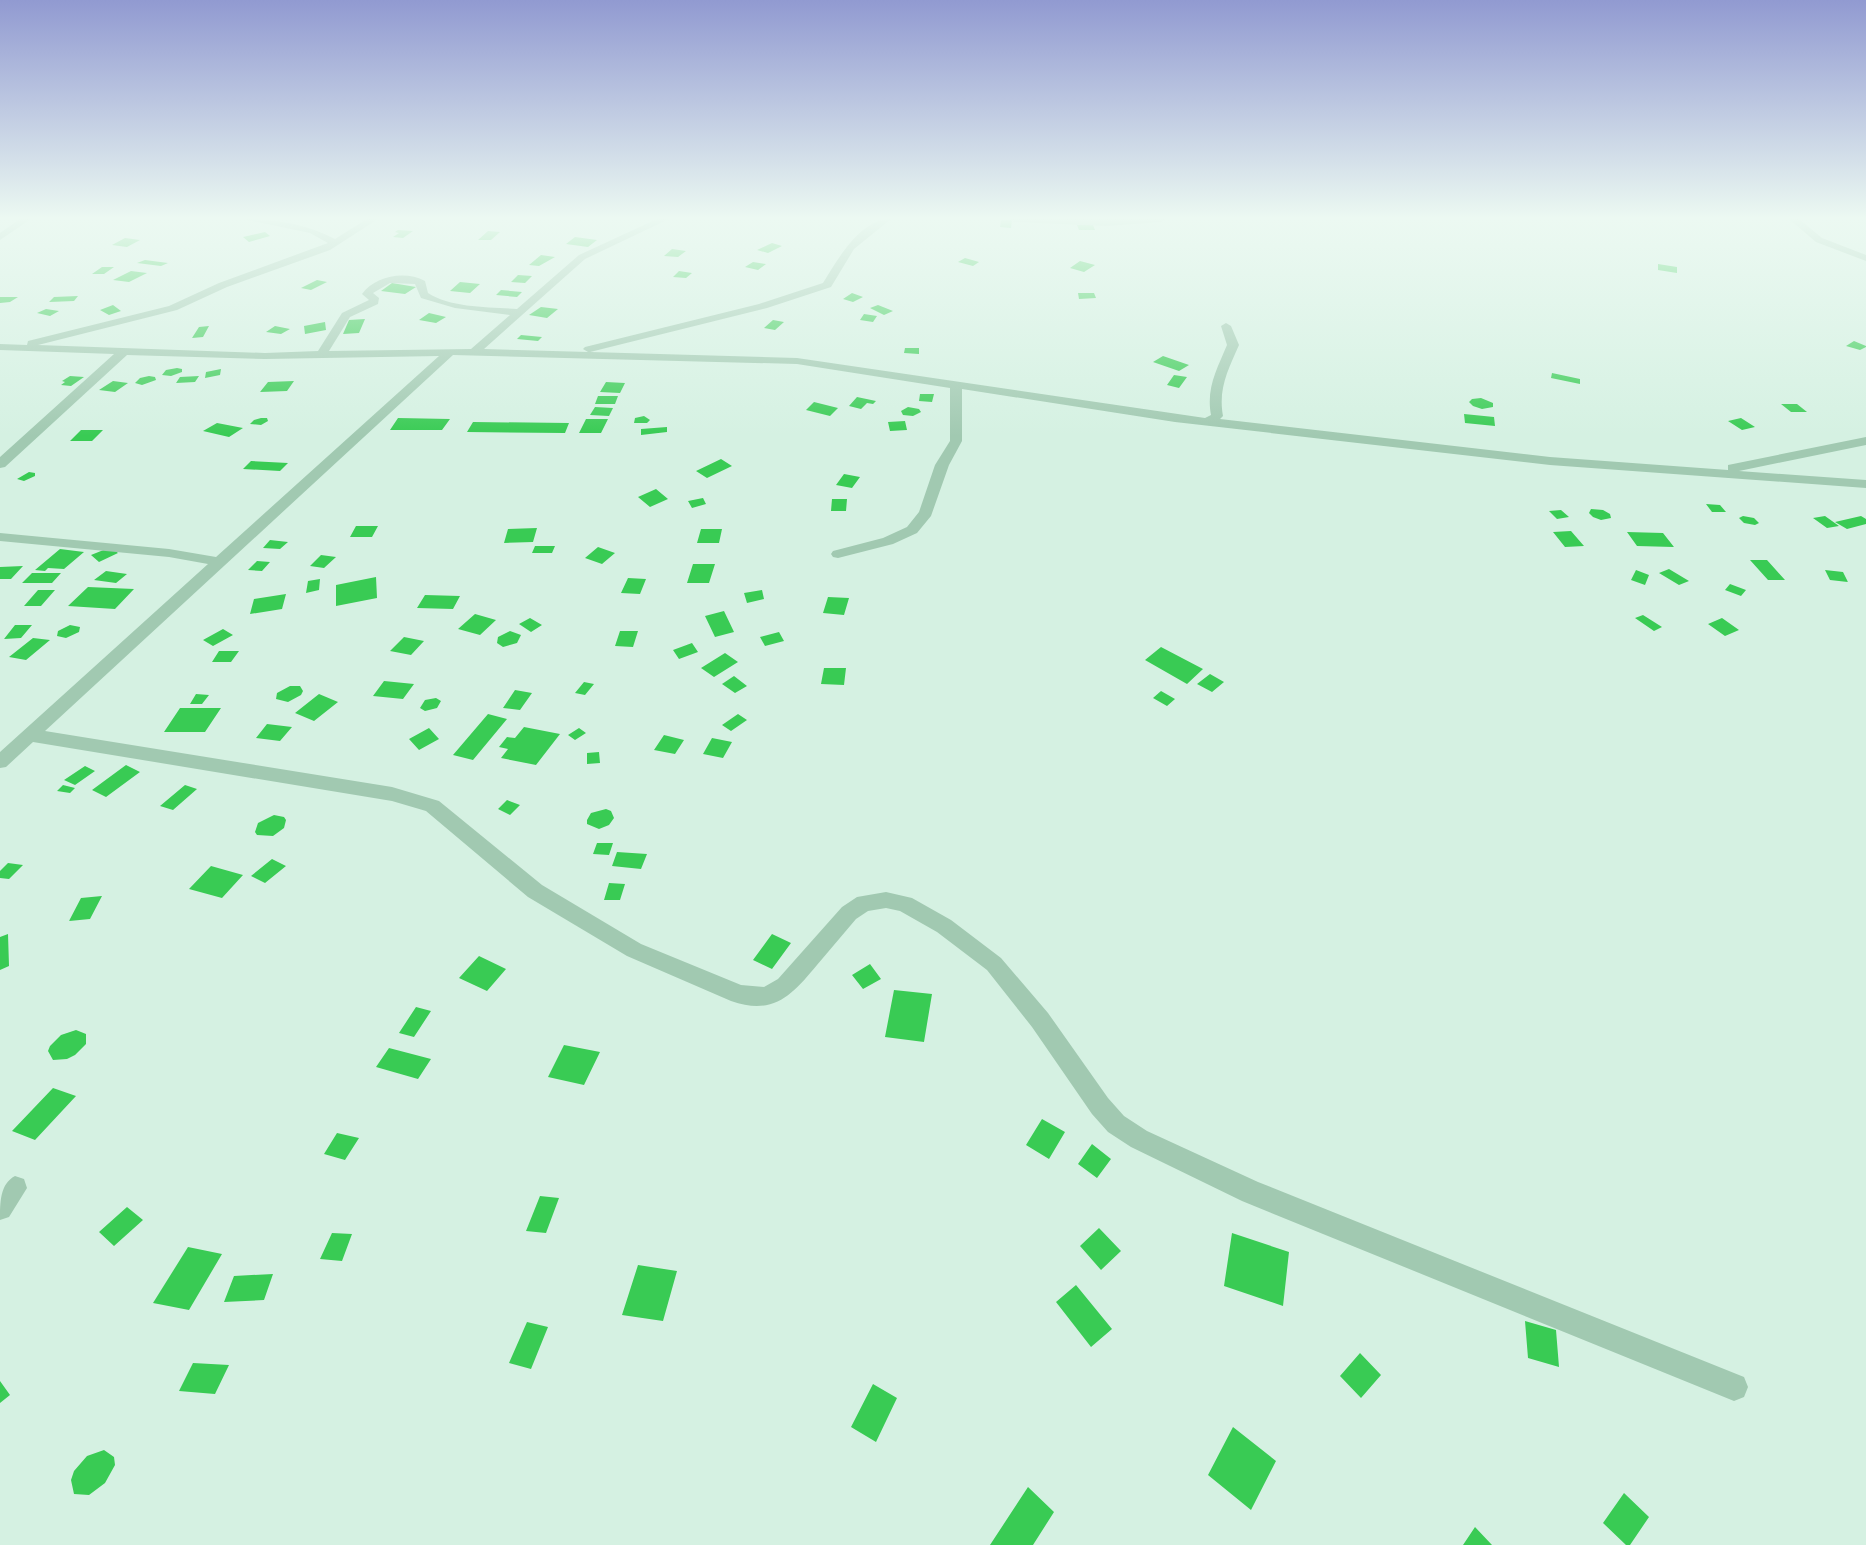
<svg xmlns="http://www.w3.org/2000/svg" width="1866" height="1545" viewBox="0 0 1866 1545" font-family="'Work Sans',sans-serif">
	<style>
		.building { fill: #39cb54 }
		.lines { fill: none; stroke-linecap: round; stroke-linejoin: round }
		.minor { fill: #a1c9b1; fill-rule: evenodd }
	</style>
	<rect width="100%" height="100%" fill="#d5f1e2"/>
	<path class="building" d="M1001,220H1012L1011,228L1000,227Z
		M1077,225H1093L1095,230H1079Z
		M398,230L413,231L403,238L393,237L399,233L395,232Z
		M488,231L500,232L491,240H478Z
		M265,232L270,236L249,242L243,237Z
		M575,237L597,240L588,247L566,244Z
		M125,238L140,240L127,247L112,245Z
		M772,243L782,246L768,253L757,250Z
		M672,249L686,251L678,257L664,256Z
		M541,255L555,257L539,266L529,265Z
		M965,258L979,262L973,266L958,262Z
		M145,260L168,263L161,266L137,263Z
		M1080,261L1095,265L1084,272L1070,268Z
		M753,262L766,264L758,270L745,267Z
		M1658,264L1677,267V273L1658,270Z
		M102,267H114L104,274H92Z
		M131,271L147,273L129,282L113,280Z
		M679,271L692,273L686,278L673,277Z
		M518,275L532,276L525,283L511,282Z
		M317,280L327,282L311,290L301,288Z
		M460,282L480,284L470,293L450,291Z
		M392,283L416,287L405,294L381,291Z
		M501,290L522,292L517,297L496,295Z
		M852,293L863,297L853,302L843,299Z
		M1078,293H1094L1096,298L1079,299Z
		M78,296L74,301L49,302L54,297Z
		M0,297H18L10,302L0,303Z
		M113,305L121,311L109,315L100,310Z
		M878,305L893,311L884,315L870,308Z
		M541,307L558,309L547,318L529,315Z
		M46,309L59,311L50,316L37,313Z
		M429,313L446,317L436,323L419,320Z
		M864,314L877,316L873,322L860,320Z
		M365,319L359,333L343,334L349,320Z
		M773,320L784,322L775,330L764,328Z
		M325,322L326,330L305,334L304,326Z
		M209,326L203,337L192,338L199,327Z
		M275,326L290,329L281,334L266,332Z
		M521,335L542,337L538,341L517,339Z
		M1854,341L1866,346V347L1860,350L1846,346Z
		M905,348H919V354L904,353Z
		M1163,356L1189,365L1179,371L1153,362Z
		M177,368L182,369V372L171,376L162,375L166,370Z
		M221,369L220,375L205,378L206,372Z
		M1552,373L1580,379V384L1551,378Z
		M1174,375L1187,377L1179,388L1167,385Z
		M70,376L84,377L71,386L61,385L65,382L62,381Z
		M149,376L155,377L156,380L142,385L135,383L140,378Z
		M199,376L195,382L176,383L180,377Z
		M113,381L128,383L115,392L99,390Z
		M294,381L287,391L260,392L268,382Z
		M606,382L625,383L620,393L600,392Z
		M920,394H934L932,402L919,401Z
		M598,396H618L615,404H595Z
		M857,397L876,401L873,404L867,403L861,409L849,406Z
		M1481,398L1493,403V407L1482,409L1473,406L1469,402L1472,399Z
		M814,402L838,408L830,416L806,410Z
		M1781,404H1797L1807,412H1791Z
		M595,407L613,408L609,416L590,415Z
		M908,407L919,409L921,412L913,416L903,415L901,411Z
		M1464,414L1494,417L1495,426L1465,423Z
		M644,416L650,420L647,423H634L635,418Z
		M261,418H267L268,421L261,425L250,424L254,420Z
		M398,418L450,419L442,430H390Z
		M1741,418L1755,427L1742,430L1728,421Z
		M586,419H608L601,433H579Z
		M905,421L907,430L890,431L888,422Z
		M473,422L569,423L565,433L467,432Z
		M217,423L243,428L229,437L203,431Z
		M667,427V432L641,435V429Z
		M81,430H103L92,441H70Z
		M721,459L732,466L707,478L696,471Z
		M251,461L288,463L280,471L243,469Z
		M29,472L35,473V476L24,481L17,479Z
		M844,474L860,477L852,488L836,485Z
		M656,489L668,499L650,507L638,497Z
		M703,498L706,504L692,508L688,501Z
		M832,499H847L846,511H831Z
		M1706,504L1720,505L1726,512H1712Z
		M1591,509L1603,510L1610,514L1611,518L1601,520L1593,517L1589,513Z
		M1561,510L1569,517L1557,519L1549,511Z
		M1743,516L1754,518L1759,523L1755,525L1744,523L1739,518Z
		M1825,516L1839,526L1827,528L1813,518Z
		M1861,516L1866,519V524L1847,529L1835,522Z
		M356,526H378L372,537H350Z
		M537,528L533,542L504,543L508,529Z
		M701,529H722L719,543H697Z
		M1571,531L1584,546L1565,547L1553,532Z
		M1627,532L1663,533L1674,547L1637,546Z
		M270,540L288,542L280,549L263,548Z
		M535,546H555L552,553H532Z
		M111,547L118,553L99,562L91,555Z
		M598,547L615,553L602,564L585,558Z
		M60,549L84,552L64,569L48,568L45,571L35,570Z
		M321,555L336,557L324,568L310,566Z
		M1750,560H1767L1785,580H1768Z
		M257,561L270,562L262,571L248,570Z
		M693,564H715L709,583H687Z
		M23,566L11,579H0V567Z
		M1669,569L1689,581L1679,585L1659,573Z
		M1636,570L1649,575L1645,585L1631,580Z
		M1825,570L1843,572L1848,582L1830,580Z
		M106,571L127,574L116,583L94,580Z
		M32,573H61L52,583H22Z
		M376,577L377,598L336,606V585Z
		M628,578L646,579L640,594L621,593Z
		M320,579L319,590L306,593L308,581Z
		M1730,584L1746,590L1741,596L1725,590Z
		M88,587L134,589L115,609L68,606Z
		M38,590H55L41,606H24Z
		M762,590L764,599L747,603L744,593Z
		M286,594L282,609L250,614L254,599Z
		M425,595L460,596L453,609L417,608Z
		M828,597L849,598L844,615L823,613Z
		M724,611L734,632L715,637L705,616Z
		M475,614L496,620L480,635L458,629Z
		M1643,615L1662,627L1654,631L1635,618Z
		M530,618L542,625L531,632L519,624Z
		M1722,618L1739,630L1725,636L1708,624Z
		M15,625H32L21,638L4,639Z
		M70,625L80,627L79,632L66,638L57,636L58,631Z
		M223,629L233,635L213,646L203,640Z
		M510,631L521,635L517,643L503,647L497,643L498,637Z
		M620,631H638L633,647L615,646Z
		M779,632L784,641L765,646L760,637Z
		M404,637L424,641L411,655L390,651Z
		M33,638L50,640L26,660L9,657Z
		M692,643L698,652L679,659L673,650Z
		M1161,647L1203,669L1187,684L1145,660Z
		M219,651H239L231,662H212Z
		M725,653L738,662L714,677L701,668Z
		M824,668H846L844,685L821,684Z
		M1210,674L1224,682L1212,692L1197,684Z
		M734,676L747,686L735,693L722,684Z
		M384,681L414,684L403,699L373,696Z
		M584,682L594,684L585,695L575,693Z
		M290,686H300L303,691L301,695L288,702L276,699L277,693Z
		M515,690L532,693L520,710L503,708Z
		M1161,691L1175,699L1167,706L1153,698Z
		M196,694L209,695L202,704H190Z
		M319,694L338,702L314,721L295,713Z
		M436,698L441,701L437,708L425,711L420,708L425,700Z
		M180,708H221L205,732H164Z
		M488,714L507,719L473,760L453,755Z
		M738,714L747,720L731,731L722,725Z
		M267,724L292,727L280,741L256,738Z
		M524,727L560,734L536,765L501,758L508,749L499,747L507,737L515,738Z
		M429,728L439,739L419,750L409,739Z
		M579,728L586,733L575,740L568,735Z
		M664,735L684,740L675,754L654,750Z
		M712,738L732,742L723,758L703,754Z
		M599,752L600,763L587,764V753Z
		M126,765L140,772L106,797L92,790Z
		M85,766L95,771L75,785L64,780Z
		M63,785L75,788L70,793L57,791Z
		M185,785L197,789L173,810L160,806Z
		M507,800L520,805L510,815L498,809Z
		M606,809L611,811L614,818L609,825L599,829L587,824V820L591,813Z
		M274,815L284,817L286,820L284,828L273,836L257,835L255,832L258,823Z
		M597,843H613L609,855L593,854Z
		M617,852L647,854L641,869L612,866Z
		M272,859L286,866L265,883L251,876Z
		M8,863L23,865L9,879L0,878V871Z
		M211,866L243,875L222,898L189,889Z
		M609,883L625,884L620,900H604Z
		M102,896L90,919L69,921L81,898Z
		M8,934L9,966L0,970V937Z
		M772,934L791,943L772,969L753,960Z
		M479,956L506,969L487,991L459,978Z
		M870,964L881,979L863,989L852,975Z
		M894,990L932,994L924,1042L885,1037Z
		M416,1007L431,1011L414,1037L399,1033Z
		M76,1030L86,1034V1044L75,1055L67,1059L53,1060L48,1051L50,1046L61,1035Z
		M564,1045L600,1052L584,1085L548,1077Z
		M389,1048L431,1059L418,1079L376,1067Z
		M53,1088L76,1096L35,1140L12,1131Z
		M1042,1119L1065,1132L1049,1159L1026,1145Z
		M337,1133L359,1138L345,1160L324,1154Z
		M1092,1144L1111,1159L1097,1178L1078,1164Z
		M540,1196L559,1198L546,1233L526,1231Z
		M127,1207L143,1220L114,1246L99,1232Z
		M1099,1228L1121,1251L1101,1270L1080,1246Z
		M332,1233L352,1234L342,1261L320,1259Z
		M1232,1233L1289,1252L1283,1306L1224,1286Z
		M188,1247L222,1254L189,1310L153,1303Z
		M638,1265L677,1271L663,1321L622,1315Z
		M273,1274L264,1300L224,1302L234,1276Z
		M1076,1285L1112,1329L1091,1347L1056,1302Z
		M1525,1321L1556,1330L1559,1367L1528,1358Z
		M527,1322L548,1327L531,1369L509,1363Z
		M1360,1353L1381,1375L1361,1398L1340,1376Z
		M193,1363L229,1365L215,1394L179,1391Z
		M0,1381L10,1395L0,1403Z
		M873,1384L897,1398L876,1442L851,1427Z
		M1233,1427L1276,1461L1251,1510L1208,1475Z
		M104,1450L114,1457L115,1465L105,1483L89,1495L74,1494L71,1480L74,1471L87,1456Z
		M1028,1487L1054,1512L1033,1545H990Z
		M1624,1493L1649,1517L1630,1545H1626L1603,1523Z
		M1475,1527L1492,1545H1463Z"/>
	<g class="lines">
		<path class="minor" d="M20,219H31L0,240V233Z
			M243,219C274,219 307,224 335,239L367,219H378L330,250L227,287L177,310L38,345L265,353L318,351L342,313L369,300L362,294C375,276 405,270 425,281L428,293C451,308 489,307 517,309L579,255L657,219H669L585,259L484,349L588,352L583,349L585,347L759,304L823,283C838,259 860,219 891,219L854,249L831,287L767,308L590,352L797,358L1205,418L1211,415C1206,388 1217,369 1227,345L1221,326L1226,323L1231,326L1239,345C1228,370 1218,389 1223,416L1220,419L1550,457L1728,470V465L1733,464L1866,437V445L1739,471L1866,480V488L1550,465L1175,422L962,389V441L949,465L931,516L917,533L893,544L838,558L833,557L831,554L833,551L883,538L907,527L919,512L935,465L950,441V388L797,364L453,355L45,731L392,787L439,801L542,885L641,944L741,985L764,987L778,979L842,907L857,897L886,892L912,898L951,920L1001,958L1048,1013L1108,1098L1124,1116L1147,1131L1258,1182L1744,1377L1748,1387L1744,1397L1734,1401L1242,1201L1131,1147L1108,1132L1092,1114L1032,1027L987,970L937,932L900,911L886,908L868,911L856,919C843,934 830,950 817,965C792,995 774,1016 731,1001L627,956L528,897L426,811L392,801L33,742L6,767L0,768V752L208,564L169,557L0,541V533L169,549L216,557L439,356L265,359L127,355L5,467L0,468V457L114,354L0,350V344L27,345L28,341L169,306L219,283L328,243L310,233ZM390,283L415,284L421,298L455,308L510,315L471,349L329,351L350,317L378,304L379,298L373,293Z
			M1010,219H1165L1161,222L1106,226L1014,222Z
			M1789,219H1799L1822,238L1866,255V261L1816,242Z
			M15,1176L24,1179L27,1188L9,1217L0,1220C0,1202 0,1184 15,1176Z"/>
	</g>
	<linearGradient id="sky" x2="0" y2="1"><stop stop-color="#919ad1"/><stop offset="0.5" stop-color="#ecf9f2"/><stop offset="1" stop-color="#ecf9f2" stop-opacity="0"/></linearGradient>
	<rect width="1866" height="436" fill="url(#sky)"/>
</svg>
